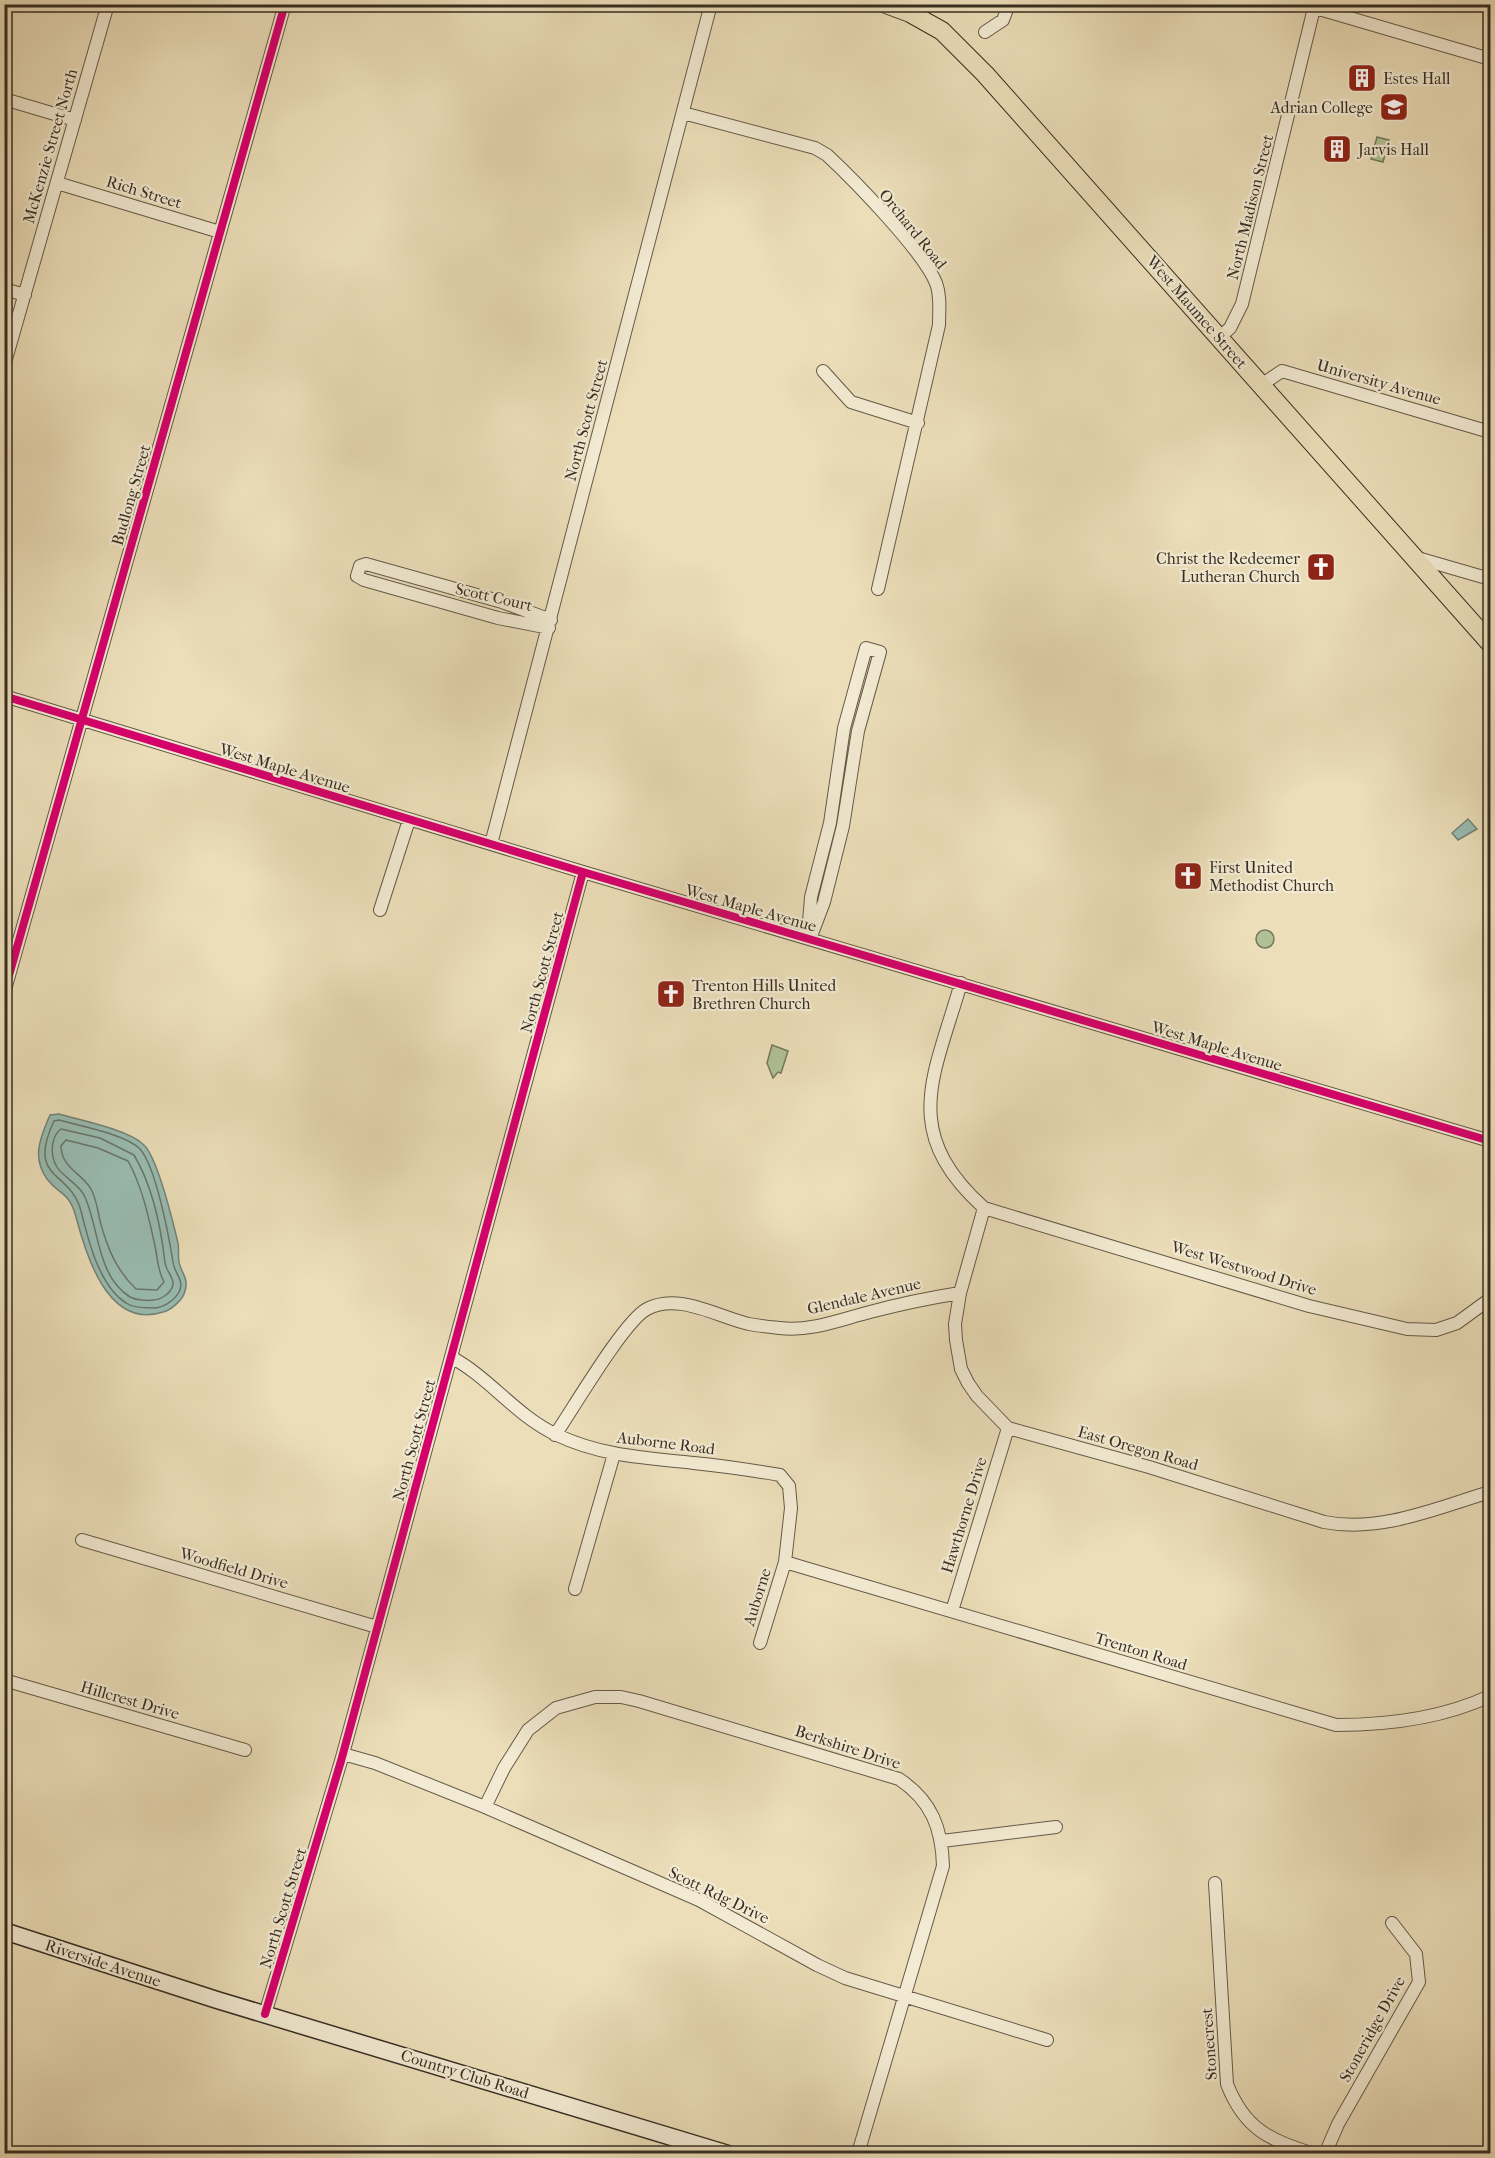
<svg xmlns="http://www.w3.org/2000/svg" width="1495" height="2158" viewBox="0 0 1495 2158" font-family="'IM FELL French Canon',serif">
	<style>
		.green { fill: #b0c295; stroke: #74785c; stroke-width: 1.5 }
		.water { fill: #98bcb2; stroke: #728379; stroke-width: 1.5 }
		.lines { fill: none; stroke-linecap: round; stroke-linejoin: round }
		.shore { stroke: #68756a; stroke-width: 1.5 }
		.street-casing { stroke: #655a48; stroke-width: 14 }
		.secondary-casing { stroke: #382e23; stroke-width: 19 }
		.primary-casing { stroke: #382e23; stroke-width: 20 }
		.street { stroke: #f2ead2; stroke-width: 12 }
		.secondary { stroke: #f2ead2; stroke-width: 16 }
		.primary { stroke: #ebdeb9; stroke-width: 18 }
		.cycleway-casing { stroke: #f2ead2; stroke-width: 11 }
		.cycleway { stroke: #d6006c; stroke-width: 8 }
		.labels { text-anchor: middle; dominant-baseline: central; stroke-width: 4.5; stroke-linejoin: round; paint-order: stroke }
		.poi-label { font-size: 16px; fill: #382e23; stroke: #f2ead2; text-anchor: start }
		.street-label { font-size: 16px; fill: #382e23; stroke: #f2ead2 }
	</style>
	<rect width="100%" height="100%" fill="#ebdeb9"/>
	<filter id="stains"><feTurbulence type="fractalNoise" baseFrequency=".00333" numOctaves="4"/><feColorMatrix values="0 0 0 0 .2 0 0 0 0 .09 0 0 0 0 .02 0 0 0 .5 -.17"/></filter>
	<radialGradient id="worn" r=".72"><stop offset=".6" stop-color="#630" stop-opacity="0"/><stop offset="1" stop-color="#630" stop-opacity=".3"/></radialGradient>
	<path class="green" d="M1377,137L1389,140L1383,162L1371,159Z
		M1256 939a9 9 0 1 1 18 0a9 9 0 1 1-18 0Z
		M772,1045L788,1051L781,1073L778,1072L773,1078L767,1063Z"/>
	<path class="water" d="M1468,819L1477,829L1458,840L1452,833Z
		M59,1114C80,1120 130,1130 144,1145C158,1159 173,1222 178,1243C179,1249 178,1256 179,1262C181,1273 189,1278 185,1291C183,1300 171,1310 163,1312C108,1330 86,1255 76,1217C69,1191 60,1196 47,1179C31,1157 41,1136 50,1115Z"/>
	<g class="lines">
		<path class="shore" d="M59,1120C79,1126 125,1134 140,1149C156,1167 169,1237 173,1262C174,1273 185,1280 179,1292C174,1301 163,1308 153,1308C145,1308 133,1308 126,1303C99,1286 88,1239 81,1211C70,1169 26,1181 54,1121Z
			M61,1129L100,1138L134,1155C153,1187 161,1227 165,1263C166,1271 174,1277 173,1285C171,1293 161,1300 153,1300C146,1301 136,1300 130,1297C96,1276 99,1225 84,1195C76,1180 56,1175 53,1157C51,1147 53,1135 61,1129Z
			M66,1140L98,1148L128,1161C142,1186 149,1218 155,1246C158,1259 157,1269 164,1282L157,1290L136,1289C116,1270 107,1247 100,1221C98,1211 96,1198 91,1189C81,1172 62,1169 61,1146Z"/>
		<g class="street-casing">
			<path id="street" d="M1302,4L1490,59
				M985,32L1003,20L1009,4
				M4,99L75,120
				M683,113L815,148L827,155C854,180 923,251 936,283C941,296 939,311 939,325L878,589
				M57,183L220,232
				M4,289L25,295
				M1220,337L1230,328L1242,304L1315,4
				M4,366L108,4
				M823,371L851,402L918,423
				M1261,385L1282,371L1490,432
				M1414,557L1490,579
				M549,628L498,618L364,580L357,576L360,566L366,564L502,602L551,620
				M4,696L583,872L1490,1141
				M491,844L711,4
				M380,910L409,820
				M802,937L809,922L811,897L830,823L844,728L866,648L880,652L858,731L843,826L824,902L810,939
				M961,983C934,1077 899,1131 984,1208L1309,1306L1407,1329L1436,1330L1457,1323L1490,1299
				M4,993L285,4
				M984,1208L960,1293L955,1324L956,1340L961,1369L968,1383L977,1396L1008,1428L1149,1467L1324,1522C1381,1533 1436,1508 1490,1492
				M451,1357C490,1378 516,1416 557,1435C601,1456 647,1458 694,1463C723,1466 751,1470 780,1475L789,1486L791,1508L785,1562L760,1643
				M555,1435C573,1409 624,1321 647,1309C678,1292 718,1317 749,1324C759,1326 770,1327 780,1328C810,1332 842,1319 870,1312C900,1304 929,1298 960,1293
				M82,1540L377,1627
				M785,1562L1336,1725C1388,1725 1443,1718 1490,1696
				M575,1589L614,1454
				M952,1611L1008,1428
				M4,1680L245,1750
				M343,1754L375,1763L485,1807L699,1900L817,1965L845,1978L1047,2040
				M485,1807L504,1768L528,1730L556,1708L595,1697H621L639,1701L899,1779C932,1801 942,1829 943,1866L859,2150L854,2154
				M942,1841L1056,1827
				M1215,1883L1227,2084C1245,2130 1270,2140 1314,2154
				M265,2014L341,1761L583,872
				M1325,2154L1338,2124L1419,1982L1416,1954L1392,1923"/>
		</g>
		<g class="secondary-casing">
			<path id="secondary" d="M4,1931L217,2000L728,2154"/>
		</g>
		<g class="primary-casing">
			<path id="primary" d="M886,4L910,13L942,31L985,74L1490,643"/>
		</g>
		<use href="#street" class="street"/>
		<use href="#secondary" class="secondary"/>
		<use href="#primary" class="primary"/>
		<g class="cycleway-casing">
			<path id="cycleway" d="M4,696L583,872L1490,1141
				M4,993L285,4
				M265,2014L341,1761L583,872"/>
		</g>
		<use href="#cycleway" class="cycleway"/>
	</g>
	<defs>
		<g id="building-square" transform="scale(1.5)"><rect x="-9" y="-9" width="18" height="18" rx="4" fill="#8f2418" stroke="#f2ead2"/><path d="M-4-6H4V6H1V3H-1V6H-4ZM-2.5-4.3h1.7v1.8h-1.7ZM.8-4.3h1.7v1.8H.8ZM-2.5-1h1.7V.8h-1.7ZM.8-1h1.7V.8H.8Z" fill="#fff"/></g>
		<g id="university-square" transform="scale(1.5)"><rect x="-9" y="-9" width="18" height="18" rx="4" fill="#8f2418" stroke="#f2ead2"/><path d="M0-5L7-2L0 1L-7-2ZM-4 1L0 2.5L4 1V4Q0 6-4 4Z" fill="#fff"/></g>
		<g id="church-square" transform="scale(1.5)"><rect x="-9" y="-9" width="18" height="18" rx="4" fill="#8f2418" stroke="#f2ead2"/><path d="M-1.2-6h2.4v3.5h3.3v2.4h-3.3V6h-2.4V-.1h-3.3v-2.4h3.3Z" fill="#fff"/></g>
	</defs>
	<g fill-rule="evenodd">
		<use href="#building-square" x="1362" y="78"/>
		<use href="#university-square" x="1394" y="107"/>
		<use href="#building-square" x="1337" y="149"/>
		<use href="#church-square" x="1321" y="567"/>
		<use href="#church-square" x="1188" y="876"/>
		<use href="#church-square" x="671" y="994"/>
	</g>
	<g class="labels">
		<g class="poi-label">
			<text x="1383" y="78">Estes Hall</text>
			<text x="1373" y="107" text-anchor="end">Adrian College</text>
			<text x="1358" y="149">Jarvis Hall</text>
			<text x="1300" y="558" text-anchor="end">Christ the Redeemer<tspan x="1300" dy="18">Lutheran Church</tspan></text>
			<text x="1209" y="867">First United<tspan x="1209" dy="18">Methodist Church</tspan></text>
			<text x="692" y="985">Trenton Hills United<tspan x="692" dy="18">Brethren Church</tspan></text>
		</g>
		<g class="street-label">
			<text transform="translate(50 146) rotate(-74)">McKenzie Street North</text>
			<text transform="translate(144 192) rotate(17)">Rich Street</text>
			<text transform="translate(1250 207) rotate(-76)">North Madison Street</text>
			<text transform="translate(913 229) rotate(51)">Orchard Road</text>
			<text transform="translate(1197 312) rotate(49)">West Maumee Street</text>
			<text transform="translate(1379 382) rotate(16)">University Avenue</text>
			<text transform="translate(586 420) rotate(-75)">North Scott Street</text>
			<text transform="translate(131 495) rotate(-74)">Budlong Street</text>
			<text transform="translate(494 597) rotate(13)">Scott Court</text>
			<text transform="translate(285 768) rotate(17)">West Maple Avenue</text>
			<text transform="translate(751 908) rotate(16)">West Maple Avenue</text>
			<text transform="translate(542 972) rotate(-75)">North Scott Street</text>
			<text transform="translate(1217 1046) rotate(17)">West Maple Avenue</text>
			<text transform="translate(1244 1268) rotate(17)">West Westwood Drive</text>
			<text transform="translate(864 1296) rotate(-13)">Glendale Avenue</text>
			<text transform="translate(414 1440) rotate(-75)">North Scott Street</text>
			<text transform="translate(666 1443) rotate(7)">Auborne Road</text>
			<text transform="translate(1138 1448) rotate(16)">East Oregon Road</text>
			<text transform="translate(964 1515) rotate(-73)">Hawthorne Drive</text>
			<text transform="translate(234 1568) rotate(16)">Woodfield Drive</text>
			<text transform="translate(757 1597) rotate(-73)">Auborne</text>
			<text transform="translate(1141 1651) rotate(17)">Trenton Road</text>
			<text transform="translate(130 1700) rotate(16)">Hillcrest Drive</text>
			<text transform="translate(848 1747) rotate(18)">Berkshire Drive</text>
			<text transform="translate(719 1895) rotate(26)">Scott Rdg Drive</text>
			<text transform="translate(283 1908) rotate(-73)">North Scott Street</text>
			<text transform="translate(103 1963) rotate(18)">Riverside Avenue</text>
			<text transform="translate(1372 2029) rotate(-61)">Stoneridge Drive</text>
			<text transform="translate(1209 2044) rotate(-94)">Stonecrest</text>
			<text transform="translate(465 2074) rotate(17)">Country Club Road</text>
		</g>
	</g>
	<rect width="1495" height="2158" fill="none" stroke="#ebdeb9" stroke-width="24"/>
	<rect x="6" y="6" width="1483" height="2146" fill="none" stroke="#382e23" stroke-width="3"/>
	<rect x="12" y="12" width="1471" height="2134" fill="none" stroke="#382e23" stroke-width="1.5"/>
	<rect width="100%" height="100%" filter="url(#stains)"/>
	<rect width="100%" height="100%" fill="url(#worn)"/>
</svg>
